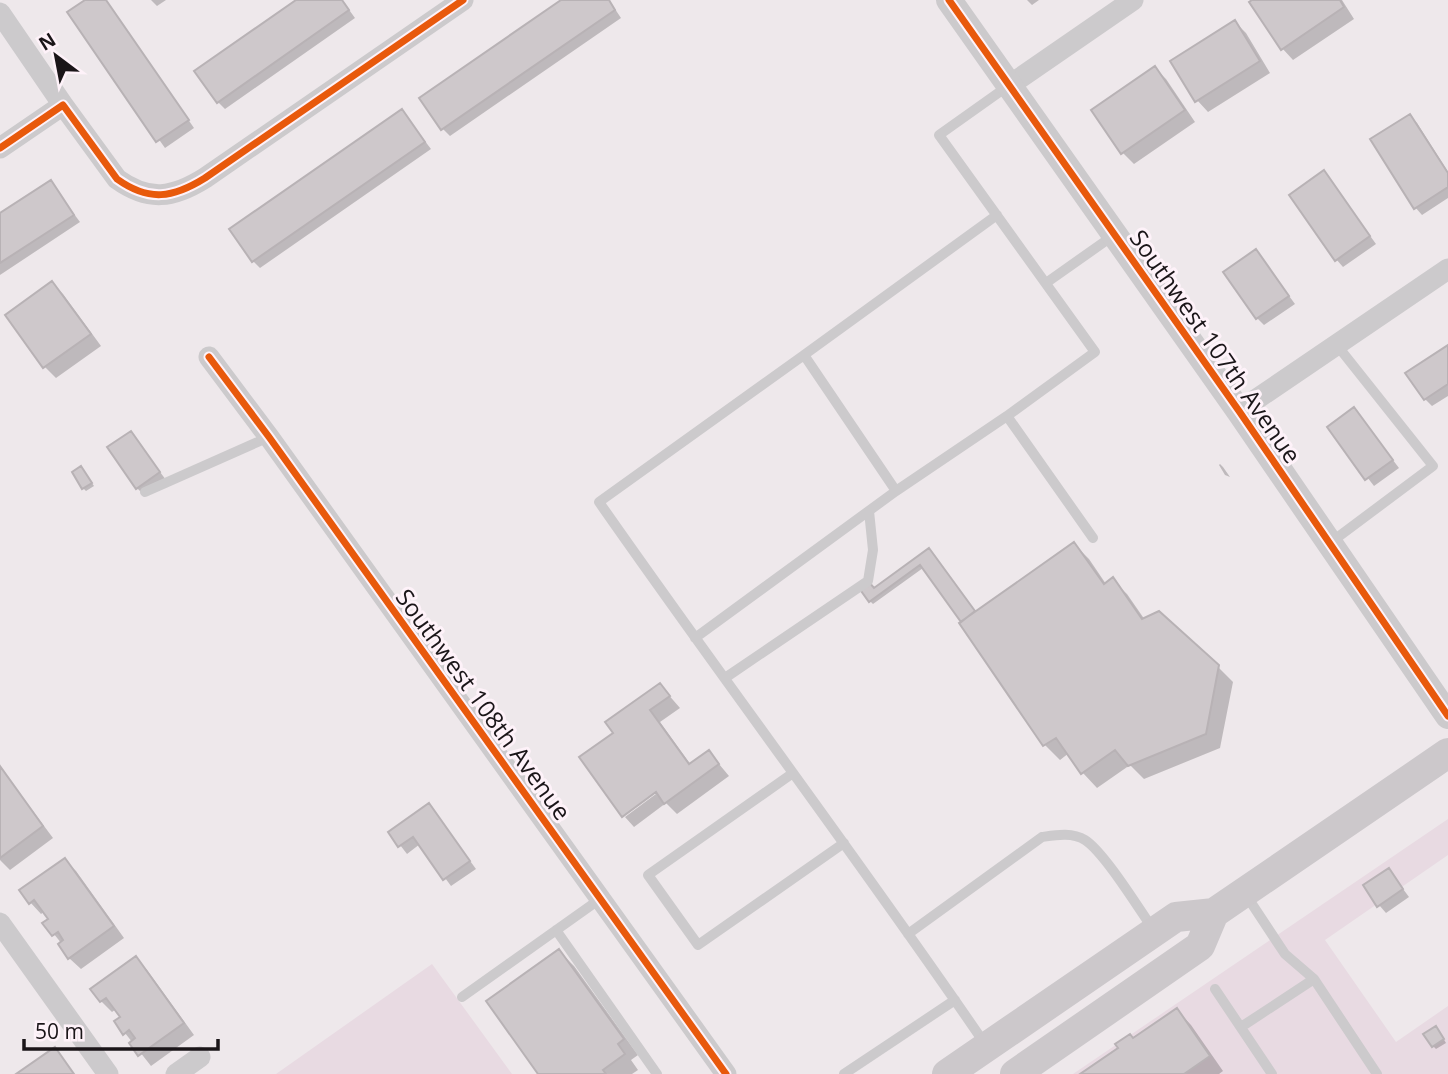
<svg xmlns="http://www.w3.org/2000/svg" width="1448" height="1074" viewBox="0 0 1448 1074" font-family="'Open Sans',sans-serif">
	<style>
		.built { fill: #e8dae2 }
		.shadow { fill: #0003 }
		.building { fill: #cec8cb; stroke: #b8b2b5; stroke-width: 2 }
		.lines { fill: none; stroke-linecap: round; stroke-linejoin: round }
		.service { stroke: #cccacc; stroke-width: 10 }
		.minor { stroke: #cccacc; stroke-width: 21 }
		.tertiary { stroke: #cccacc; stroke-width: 26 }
		.secondary { stroke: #ccc8cb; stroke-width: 30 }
		.cycleway-casing { stroke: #fef2f9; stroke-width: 11 }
		.cycleway { stroke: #e8590c; stroke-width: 7 }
		.labels { text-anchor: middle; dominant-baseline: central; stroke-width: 6; stroke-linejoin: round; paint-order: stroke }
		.street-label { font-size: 24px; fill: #1a1518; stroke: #fef2f9 }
	</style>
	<rect width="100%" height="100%" fill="#eee8eb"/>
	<path class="built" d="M1448,819V855L1325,940L1396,1042L1448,1006V1074H1073Z
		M432,964L512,1074H276Z"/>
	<path class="shadow" d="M88,0H106L194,128L165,148L69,13Z
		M151,0H166L157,6Z
		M299,0H342L355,18L225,109L218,102Z
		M564,0H609L621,18L450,136L443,129Z
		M1027,0H1039L1032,5Z
		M1255,0H1342L1354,19L1293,60L1282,48Z
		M1235,22L1246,33L1270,73L1208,112L1197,100Z
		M1155,68L1166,79L1195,122L1134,164L1123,153L1093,110Z
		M402,111L431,149L260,268L253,261Z
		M1409,116L1417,123L1448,172V198L1422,215L1415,207Z
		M1324,172L1376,244L1343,267L1336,259Z
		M50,182L80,222L0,275V215Z
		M1256,251L1295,304L1264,325L1257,318Z
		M52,283L63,294L101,346L56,378L45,367L7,316Z
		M1448,347V396L1432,406L1425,399Z
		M1354,409L1399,468L1374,486L1329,428Z
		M131,433L166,480L144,495L137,488Z
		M1220,464L1223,467L1230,477L1225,475L1219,465Z
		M84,471L94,486L86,491L83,488Z
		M1074,544L1089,559L1106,584L1112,580L1127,594L1145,620L1217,666L1233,682L1220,748L1144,779L1130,765L1097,788L1083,773L1069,753L1060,760L1045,745L961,623L963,622L923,568L873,604L870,601L874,590L932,553L976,613Z
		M660,685L680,708L660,722L691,765L709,752L729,776L677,814L666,803L634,827L625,817L664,788L616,733Z
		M0,767L53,838L10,870L0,860Z
		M429,805L476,869L451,886L420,844L407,854L390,832Z
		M64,860L76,871L124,938L81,969L69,958L62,944L45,923L51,919L45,911L41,914L30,902Z
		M1389,870L1409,897L1386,913L1379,905Z
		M559,951L574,966L638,1055L631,1060L638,1070L632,1074H541Z
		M136,958L147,970L194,1035L151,1066L125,1033L122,1018L116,1009L112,1012L101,1001Z
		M1177,1010L1191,1025L1223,1071L1219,1074H1084Z
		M1439,1031L1446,1043L1436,1049L1433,1046Z"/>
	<path class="building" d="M85,0H106L189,120L156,142L67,12Z
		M296,0H342L349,10L217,103L194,71Z
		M561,0H609L615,10L441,130L419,98Z
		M1252,0H1340L1344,7L1281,50L1249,2Z
		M1235,20L1260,61L1195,102L1170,61Z
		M1155,66L1185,110L1121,154L1091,110Z
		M402,109L425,142L252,262L229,229Z
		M1410,114L1448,173V187L1414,209L1370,139Z
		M1324,170L1370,236L1335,261L1289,195Z
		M51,180L74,215L0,263V213Z
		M1256,249L1289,296L1256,319L1223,272Z
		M52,281L91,334L43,368L5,315Z
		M1448,345V384L1424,400L1405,373Z
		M1354,407L1393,460L1365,480L1327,427Z
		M131,431L160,472L136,489L107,447Z
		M81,466L92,483L82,489L72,472Z
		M1074,542L1104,584L1113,577L1142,619L1159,611L1219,665L1206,734L1128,766L1115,750L1081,774L1056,738L1043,746L959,623Z
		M929,548L975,611L961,622L920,565L869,602L859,588L869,582L874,588Z
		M660,683L670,696L650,710L689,764L709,750L719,764L664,804L656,792L622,817L579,757L613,733L605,722Z
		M0,766L43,826L0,858Z
		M429,803L470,861L443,880L413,837L398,847L388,832Z
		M65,858L114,926L68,959L58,944L63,940L58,932L52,936L42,923L48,919L34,900L29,904L19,890Z
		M1389,868L1403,889L1377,907L1363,885Z
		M559,949L624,1039L618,1044L625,1054L603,1070L606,1074H538L486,1001Z
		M136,956L184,1023L138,1056L129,1043L135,1038L129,1030L123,1035L114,1021L120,1017L106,998L100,1002L90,989Z
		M1177,1008L1210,1056L1184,1074H1080L1118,1048L1115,1044L1130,1034L1133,1038Z
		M1436,1026L1444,1039L1432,1047L1423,1034Z
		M55,1047L74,1074H16Z"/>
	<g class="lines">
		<path class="service" d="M1046,283L1114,235
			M804,355L997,215
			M1007,416L1093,538
			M896,491L1007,416L1095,352L939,135L1008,86
			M145,492L269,437
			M1330,543L1433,466L1336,344
			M695,638L896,491L804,355L599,502C726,684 860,861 985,1044
			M725,678L868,581L873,550L869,511
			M793,773L648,875L698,945L844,843
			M1246,895L1285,954L1314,979L1377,1074
			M556,930L657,1074
			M908,934L1042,837C1056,835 1072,832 1085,840C1104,852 1139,909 1153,929
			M1215,989L1272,1074
			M462,997L600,899
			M1241,1027L1314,979
			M844,1074L955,1000"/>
		<path class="minor" d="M0,13L63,105
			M1010,85L1133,0
			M0,148L63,105L117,179C149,202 173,198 205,178L463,0
			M209,357L269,437L726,1074
			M1239,411L1448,269
			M0,923L108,1074
			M176,1074L200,1057"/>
		<path class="tertiary" d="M949,0L1239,411L1448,716"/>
		<path class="secondary" d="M947,1074L1176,917L1214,913L1448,753
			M1015,1074L1200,946L1214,913"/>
		<g class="cycleway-casing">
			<path id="cycleway" d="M949,0L1239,411L1448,716
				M0,148L63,105L117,179C149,202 173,198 205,178L463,0
				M209,357L269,437L726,1074"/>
		</g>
		<use href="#cycleway" class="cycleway"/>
	</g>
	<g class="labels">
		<g class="street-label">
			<text transform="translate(1216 346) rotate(55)">Southwest 107th Avenue</text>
			<text transform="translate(484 704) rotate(54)">Southwest 108th Avenue</text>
		</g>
	</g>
	<g transform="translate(56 56) rotate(328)" stroke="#fef2f9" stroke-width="5" paint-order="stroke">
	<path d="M0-5L12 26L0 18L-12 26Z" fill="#1a1518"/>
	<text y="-10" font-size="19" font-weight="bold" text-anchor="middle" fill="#1a1518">N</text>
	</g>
	<path d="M24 1039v10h194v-10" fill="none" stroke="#1a1518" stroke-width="3.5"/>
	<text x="35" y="1039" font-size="21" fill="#1a1518" stroke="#fef2f9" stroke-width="5" paint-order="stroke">50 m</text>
</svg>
